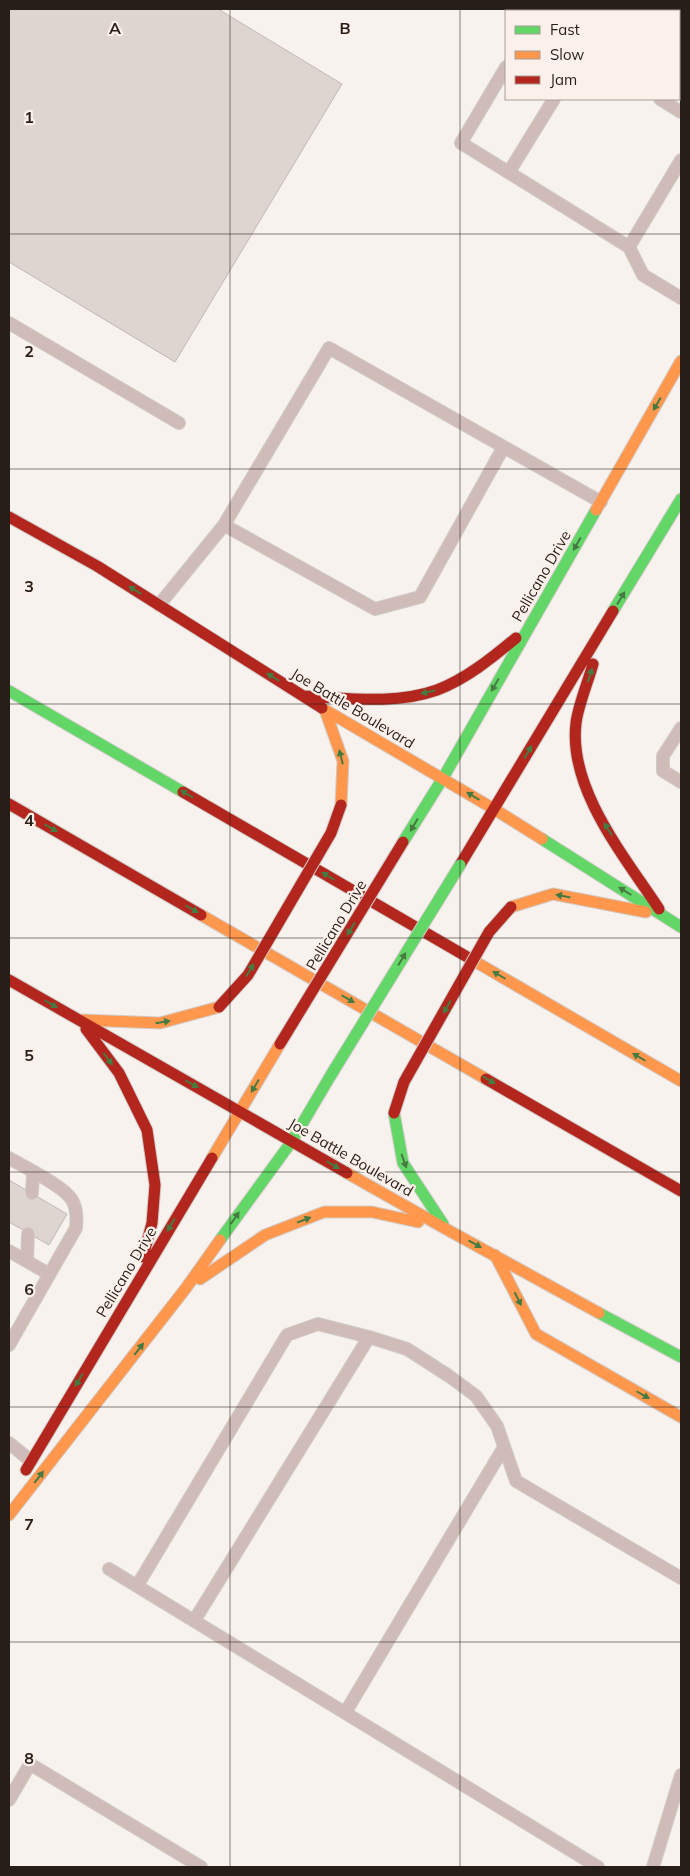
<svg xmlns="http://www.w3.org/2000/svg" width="690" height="1876" viewBox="0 0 690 1876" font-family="Mulish,sans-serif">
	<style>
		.building { fill: #ded5d1; stroke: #c0b8b4 }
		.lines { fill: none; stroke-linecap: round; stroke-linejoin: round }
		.lane-casing { stroke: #d2ccc8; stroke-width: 14 }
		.fast-casing { stroke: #d2ccc8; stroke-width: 13 }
		.slow-casing { stroke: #d2ccc8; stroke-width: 13 }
		.jam-casing { stroke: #d2ccc8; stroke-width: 13 }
		.lane { stroke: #cfbcb9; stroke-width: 12 }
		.fast { stroke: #63d668; stroke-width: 11 }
		.slow { stroke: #ff974d; stroke-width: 11 }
		.jam { stroke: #b3261e; stroke-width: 11 }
		.fast-bridge-casing { stroke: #d2ccc8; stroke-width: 13; stroke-linecap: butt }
		.jam-bridge-casing { stroke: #d2ccc8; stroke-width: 13; stroke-linecap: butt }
		.fast-bridge { stroke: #63d668; stroke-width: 11 }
		.jam-bridge { stroke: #b3261e; stroke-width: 11 }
		.oneway { fill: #467a40 }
		.grid { fill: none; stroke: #281e18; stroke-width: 1; stroke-opacity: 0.55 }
		.labels { text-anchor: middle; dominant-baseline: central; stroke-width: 4.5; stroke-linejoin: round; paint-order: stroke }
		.street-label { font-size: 15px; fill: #281e18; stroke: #fcf1ea }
		.grid-label { font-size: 16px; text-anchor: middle; font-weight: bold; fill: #281e18; stroke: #fcf1ea; stroke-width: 4.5; stroke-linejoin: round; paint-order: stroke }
	</style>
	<rect width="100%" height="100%" fill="#f8f2ee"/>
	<path class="building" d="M9,9H218L342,84L175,362L9,262Z
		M9,1180L67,1214L49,1245L9,1222Z"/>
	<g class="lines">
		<g class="lane-casing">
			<path id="lane" d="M506,67L461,143L629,247L643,275L681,298
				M660,99L681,112
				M509,172L554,99
				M629,247L681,160
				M9,323L179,423
				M503,448L420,597L375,609L224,525L329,348L601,502
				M159,605L224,525
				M681,728L663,756V771L681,782
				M9,1158C24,1167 64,1186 72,1200C77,1208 77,1218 76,1228L9,1345
				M32,1193L33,1173
				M9,1251L49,1274
				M27,1261L28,1234
				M9,1443L31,1461
				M109,1569L598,1867
				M137,1586L287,1335L318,1324L369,1337
				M194,1621L369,1337L407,1349L449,1376L476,1396L497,1426L516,1481L681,1578
				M345,1713L504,1447
				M9,1800L30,1764L201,1867
				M653,1867L681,1775"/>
		</g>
		<g class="fast-casing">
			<path id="fast" d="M613,611L681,499
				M9,691L183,792
				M542,839L681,927
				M403,842L443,778L596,510
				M394,1113L403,1163L443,1224
				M220,1240L292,1141L331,1075
				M599,1313L681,1357"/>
		</g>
		<g class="slow-casing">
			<path id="slow" d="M596,510L681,361
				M322,708L494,809L542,839
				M325,710L343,761L341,805
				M511,907L553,894L646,912
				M201,915L486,1079
				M469,958L681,1081
				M83,1020L160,1023L219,1007
				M212,1158L280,1044
				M347,1173L446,1229L599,1313
				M495,1255L536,1334L681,1417
				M200,1279L265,1235L324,1212H372L418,1222
				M9,1515L186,1288L220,1240"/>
		</g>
		<g class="jam-casing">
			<path id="jam" d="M9,517L97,566L322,708
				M593,664C588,682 578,706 576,723C568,789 625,857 659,909
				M304,696C347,698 395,705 437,690C466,679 492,658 516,638
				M183,792L469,958
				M9,804L201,915
				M460,865L613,611
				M9,980L347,1173
				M86,1029L119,1073L147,1130L155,1185L152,1223L143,1257
				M486,1079L681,1191
				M26,1470L212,1158"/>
		</g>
		<use href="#lane" class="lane"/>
		<use href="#fast" class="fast"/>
		<use href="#slow" class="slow"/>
		<use href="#jam" class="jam"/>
		<g class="fast-bridge-casing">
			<path id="fast-bridge" d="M331,1075L460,865"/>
		</g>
		<g class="jam-bridge-casing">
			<path id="jam-bridge" d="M219,1007L248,975L331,833L341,805
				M280,1044L403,842
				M394,1113L404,1082L489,932L511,907"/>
		</g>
		<use href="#fast-bridge" class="fast-bridge"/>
		<use href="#jam-bridge" class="jam-bridge"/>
	</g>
	<defs><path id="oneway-solid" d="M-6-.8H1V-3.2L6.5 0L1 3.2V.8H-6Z" transform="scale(1.25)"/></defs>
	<g class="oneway">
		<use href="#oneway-solid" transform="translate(657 404) rotate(120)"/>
		<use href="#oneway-solid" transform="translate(577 544) rotate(120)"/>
		<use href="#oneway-solid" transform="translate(135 590) rotate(-148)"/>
		<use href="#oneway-solid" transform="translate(621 598) rotate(-59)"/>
		<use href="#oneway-solid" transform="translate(590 675) rotate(-73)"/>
		<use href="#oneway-solid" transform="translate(273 677) rotate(-148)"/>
		<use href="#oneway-solid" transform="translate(495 685) rotate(120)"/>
		<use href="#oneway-solid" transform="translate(428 692) rotate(168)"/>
		<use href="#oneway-solid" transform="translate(528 752) rotate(-59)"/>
		<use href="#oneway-solid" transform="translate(341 757) rotate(-104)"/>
		<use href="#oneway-solid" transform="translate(187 794) rotate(-150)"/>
		<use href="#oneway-solid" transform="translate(473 796) rotate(-149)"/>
		<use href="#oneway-solid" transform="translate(414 825) rotate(121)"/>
		<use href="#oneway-solid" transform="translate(51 828) rotate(30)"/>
		<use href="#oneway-solid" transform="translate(608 829) rotate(-122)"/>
		<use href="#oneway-solid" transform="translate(328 876) rotate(-150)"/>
		<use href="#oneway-solid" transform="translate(625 891) rotate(-148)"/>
		<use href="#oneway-solid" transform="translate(563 896) rotate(-169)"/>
		<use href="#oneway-solid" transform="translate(192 909) rotate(30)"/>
		<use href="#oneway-solid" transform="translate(351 929) rotate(121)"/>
		<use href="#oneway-solid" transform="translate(402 959) rotate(-59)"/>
		<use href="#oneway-solid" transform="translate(250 970) rotate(-58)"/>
		<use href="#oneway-solid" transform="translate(499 975) rotate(-150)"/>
		<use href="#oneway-solid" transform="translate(348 999) rotate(30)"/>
		<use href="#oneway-solid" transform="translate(51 1004) rotate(30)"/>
		<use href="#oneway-solid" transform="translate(447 1007) rotate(119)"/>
		<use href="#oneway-solid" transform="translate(163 1022) rotate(-9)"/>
		<use href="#oneway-solid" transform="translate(639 1057) rotate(-150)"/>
		<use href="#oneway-solid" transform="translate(108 1059) rotate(53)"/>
		<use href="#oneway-solid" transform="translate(489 1080) rotate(30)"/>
		<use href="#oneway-solid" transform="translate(192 1084) rotate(30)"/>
		<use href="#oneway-solid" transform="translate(255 1086) rotate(121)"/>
		<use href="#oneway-solid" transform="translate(404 1161) rotate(70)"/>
		<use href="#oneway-solid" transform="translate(333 1165) rotate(30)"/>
		<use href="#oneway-solid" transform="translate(235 1218) rotate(-55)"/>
		<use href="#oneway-solid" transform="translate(304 1220) rotate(-21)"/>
		<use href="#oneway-solid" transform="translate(171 1225) rotate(121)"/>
		<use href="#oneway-solid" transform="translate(475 1244) rotate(29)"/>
		<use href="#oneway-solid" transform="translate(518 1299) rotate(63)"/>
		<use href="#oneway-solid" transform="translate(139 1349) rotate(-52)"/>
		<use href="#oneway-solid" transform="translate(79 1380) rotate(121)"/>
		<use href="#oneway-solid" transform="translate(643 1395) rotate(30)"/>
		<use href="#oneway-solid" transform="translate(39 1477) rotate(-52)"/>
	</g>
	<path class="grid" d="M230,9V1867M460,9V1867M9,234H681M9,469H681M9,704H681M9,938H681M9,1172H681M9,1407H681M9,1642H681"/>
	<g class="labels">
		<g class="street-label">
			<text transform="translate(541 576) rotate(-60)">Pellicano Drive</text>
			<text transform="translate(353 708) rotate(31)">Joe Battle Boulevard</text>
			<text transform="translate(336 925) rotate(-59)">Pellicano Drive</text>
			<text transform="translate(351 1157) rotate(30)">Joe Battle Boulevard</text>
			<text transform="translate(126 1272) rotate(-59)">Pellicano Drive</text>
		</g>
	</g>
	<g class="grid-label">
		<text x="115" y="34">A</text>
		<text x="345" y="34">B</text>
		<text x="29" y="123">1</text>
		<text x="29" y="357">2</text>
		<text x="29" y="592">3</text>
		<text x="29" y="826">4</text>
		<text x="29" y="1061">5</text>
		<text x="29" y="1295">6</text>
		<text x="29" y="1530">7</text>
		<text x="29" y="1764">8</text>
	</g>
	<rect width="690" height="1876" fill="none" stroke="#281e18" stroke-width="20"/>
	<rect x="505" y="10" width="175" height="90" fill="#fcf1ea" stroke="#a79d96"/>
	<rect x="515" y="26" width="25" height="8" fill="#63d668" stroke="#a79d96"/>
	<text x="550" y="35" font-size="15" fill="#281e18">Fast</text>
	<rect x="515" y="51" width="25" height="8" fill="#ff974d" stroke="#a79d96"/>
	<text x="550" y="60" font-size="15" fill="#281e18">Slow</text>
	<rect x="515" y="76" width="25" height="8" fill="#b3261e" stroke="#a79d96"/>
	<text x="550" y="85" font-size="15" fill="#281e18">Jam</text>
</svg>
